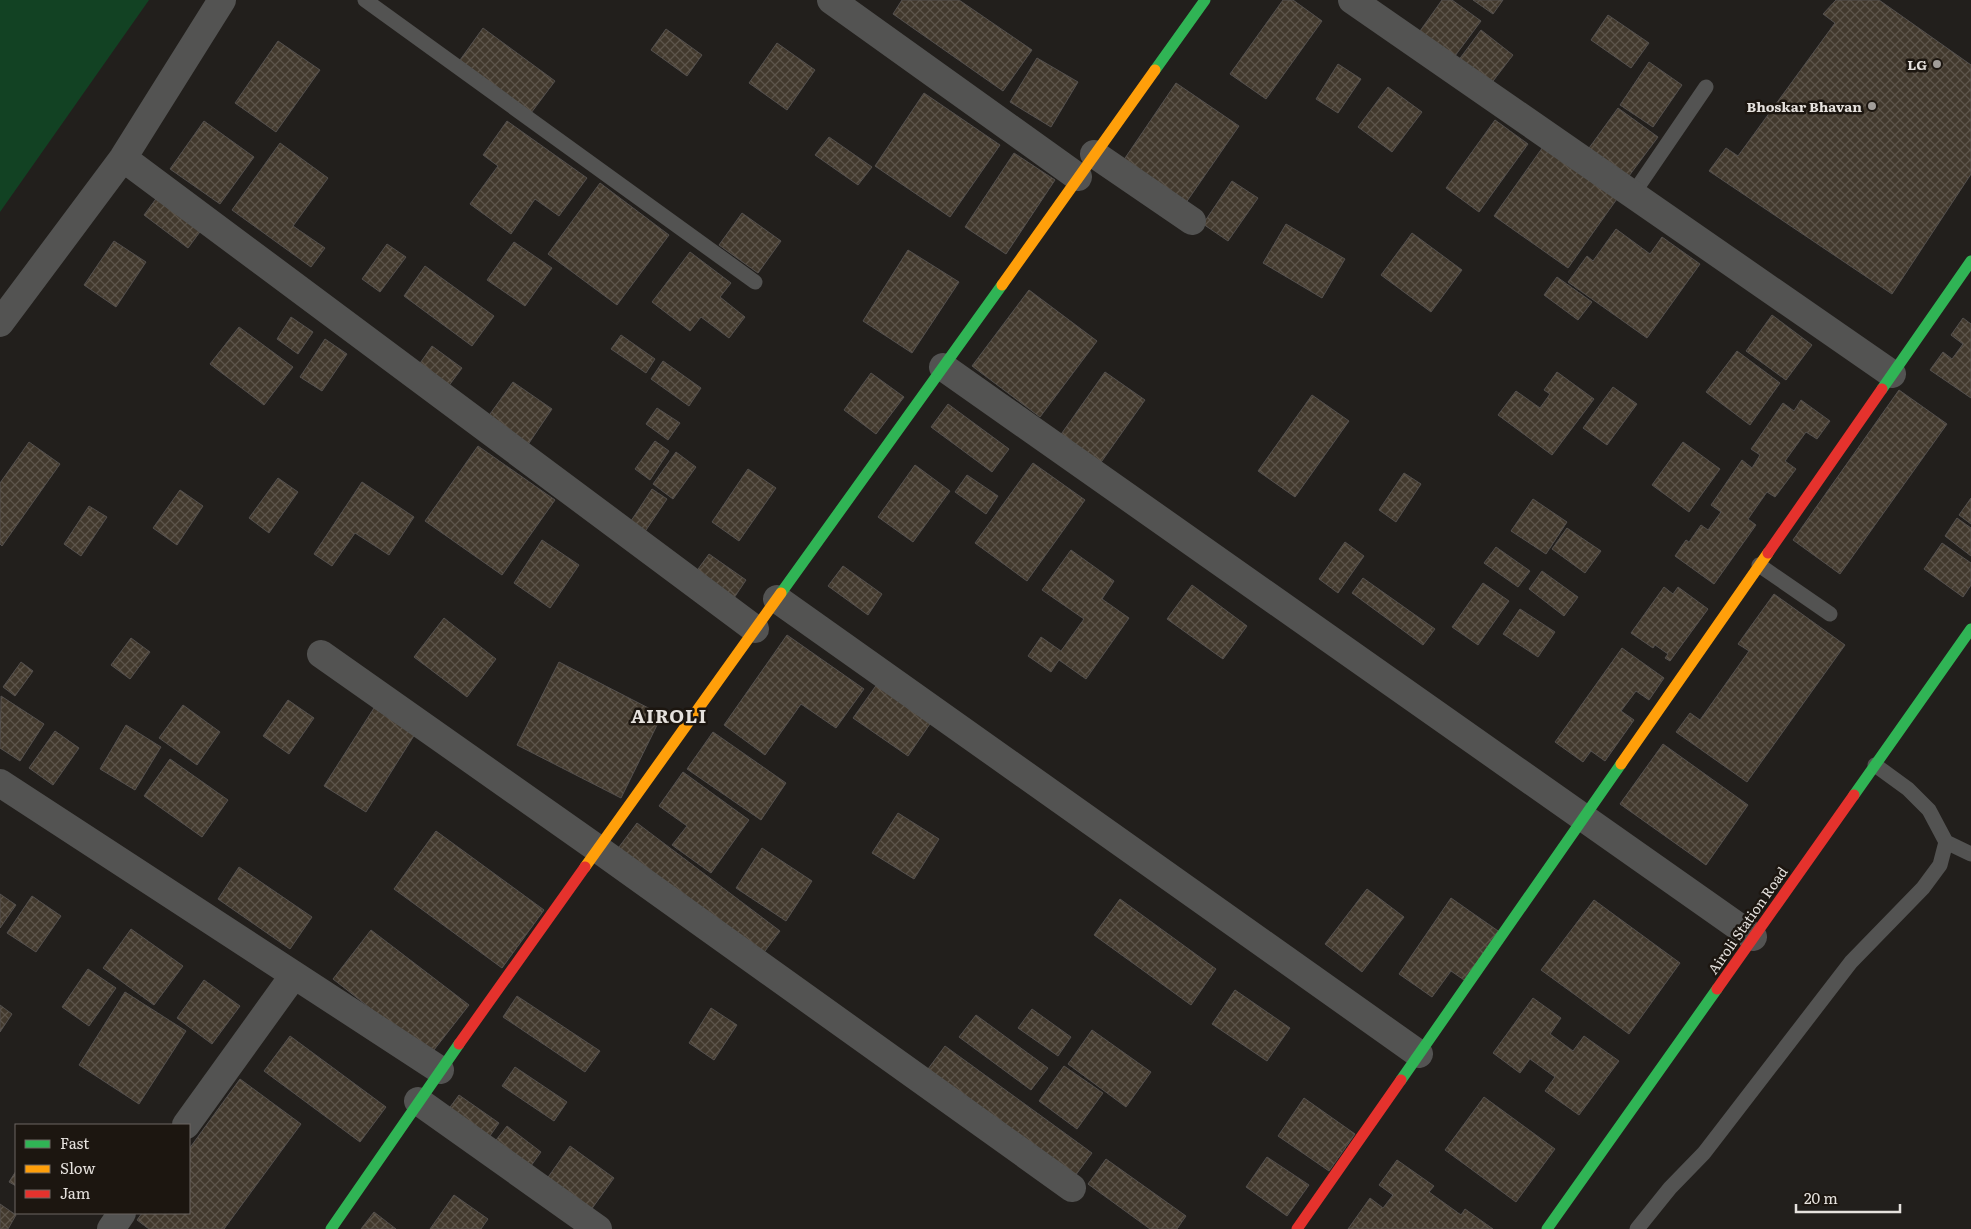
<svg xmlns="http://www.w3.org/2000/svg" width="1971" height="1229" viewBox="0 0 1971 1229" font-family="Literata,serif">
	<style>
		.green { fill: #124223 }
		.building { fill: url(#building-cross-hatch); stroke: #54504e }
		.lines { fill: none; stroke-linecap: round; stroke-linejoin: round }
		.lane { stroke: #535352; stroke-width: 15 }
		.street { stroke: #535352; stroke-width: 28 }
		.fast { stroke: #30b455; stroke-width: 11 }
		.slow { stroke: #ff9f0a; stroke-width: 11 }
		.jam { stroke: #e5322d; stroke-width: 11 }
		.poi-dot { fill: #a19d99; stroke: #1c1610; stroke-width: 2 }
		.labels { text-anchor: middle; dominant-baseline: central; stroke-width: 5; stroke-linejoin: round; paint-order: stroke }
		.poi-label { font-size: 14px; font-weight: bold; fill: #e5e1dd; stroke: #1c1610; text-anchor: end }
		.street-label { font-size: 14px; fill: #e5e1dd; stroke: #1c1610 }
		.district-label { font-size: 19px; font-weight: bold; letter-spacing: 1px; fill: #e5e1dd; stroke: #1c1610 }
	</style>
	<defs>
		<pattern id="building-cross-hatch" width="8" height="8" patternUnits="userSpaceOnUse" patternTransform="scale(1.25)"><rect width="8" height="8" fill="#42392d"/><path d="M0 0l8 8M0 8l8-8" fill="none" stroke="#5d554b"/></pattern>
	</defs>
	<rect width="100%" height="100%" fill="#221f1c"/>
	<path class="green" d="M0,0H149L0,212Z"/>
	<path class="building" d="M902,0H959L1032,50L1003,91L893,14Z
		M1283,0H1293L1322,21L1266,99L1230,74Z
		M1442,0H1452L1481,21L1455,56L1420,31Z
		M1473,0H1503L1493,14Z
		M1836,0H1879L1971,65V174L1892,294L1709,171L1726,148L1738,156L1835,23L1823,14Z
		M1608,15L1649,43L1631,68L1591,40Z
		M483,28L555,81L531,113L460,60Z
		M666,29L702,55L687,76L651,50Z
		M1481,30L1513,55L1490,85L1458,61Z
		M278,41L320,70L276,132L235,103Z
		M777,43L815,70L787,110L749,83Z
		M1037,58L1078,82L1051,127L1010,102Z
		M1649,62L1682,85L1653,127L1620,105Z
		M1338,64L1361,79L1338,113L1316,99Z
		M1176,83L1239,126L1183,207L1121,164Z
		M1388,87L1422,112L1392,152L1358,127Z
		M924,93L1000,145L950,217L875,166Z
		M1618,108L1658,137L1623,184L1584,155Z
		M1495,120L1528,144L1479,212L1446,188Z
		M204,121L254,157L220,204L170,169Z
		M507,121L587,178L559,216L535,199L511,234L470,204L498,166L483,155Z
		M829,137L872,167L858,185L815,155Z
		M280,143L328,178L293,226L325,248L311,267L232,210Z
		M1545,144L1619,196L1568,268L1494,216Z
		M1014,153L1055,180L1006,254L965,227Z
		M1232,181L1258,198L1228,241L1203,224Z
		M600,183L669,235L617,305L548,254Z
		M161,192L205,225L188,248L144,215Z
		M742,213L781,241L758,273L719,245Z
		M1286,224L1345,259L1322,298L1263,263Z
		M1616,229L1650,254L1662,237L1700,264L1647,338L1568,282L1587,256L1593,261Z
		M1412,233L1462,270L1431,312L1381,275Z
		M114,241L146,262L116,307L84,285Z
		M514,242L552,268L525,306L487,280Z
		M387,244L406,257L380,292L362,279Z
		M908,250L959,282L912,353L863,321Z
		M690,252L731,283L720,297L745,317L729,338L701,317L690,331L652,302Z
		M425,266L494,316L472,346L404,296Z
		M1557,277L1592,302L1578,320L1544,295Z
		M1029,290L1097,341L1040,417L972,366Z
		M1772,315L1812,345L1786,380L1746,351Z
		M291,317L313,332L298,354L277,339Z
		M1963,318L1971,324V398L1930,370L1943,352L1952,359L1963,344L1951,335Z
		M239,327L293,367L264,405L210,364Z
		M621,335L655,359L646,373L611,349Z
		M325,339L347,354L322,391L300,377Z
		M432,346L462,368L445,391L416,369Z
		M1737,351L1780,383L1750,425L1706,392Z
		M663,361L701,388L689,406L651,379Z
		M1105,372L1145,400L1097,468L1057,440Z
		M1557,372L1594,399L1552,455L1498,415L1516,391L1540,408L1550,394L1544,390Z
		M871,373L904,397L876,434L844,410Z
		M513,382L552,409L525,449L485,421Z
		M1613,387L1637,404L1607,445L1583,428Z
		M1899,390L1947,424L1840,574L1793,540Z
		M1312,395L1349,421L1295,497L1258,471Z
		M1801,400L1830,421L1817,439L1806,432L1785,461L1796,469L1775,497L1767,492L1748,519L1756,525L1714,584L1675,556L1686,540L1689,542L1701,525L1708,530L1721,512L1711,505L1742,460L1752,468L1760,455L1751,449L1783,403L1794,411Z
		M948,404L1009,449L992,472L931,427Z
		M657,408L680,423L668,440L646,424Z
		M655,441L669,451L650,480L635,469Z
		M29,442L60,464L2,546L0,544V483Z
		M1683,442L1720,469L1689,512L1652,485Z
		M478,446L555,500L502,575L425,521Z
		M676,452L696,467L673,499L653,484Z
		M1033,463L1085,500L1027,581L975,543Z
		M915,465L950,491L913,542L878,517Z
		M748,469L776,488L739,541L712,522Z
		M1404,473L1421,484L1396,522L1379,510Z
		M967,475L998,496L986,514L955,492Z
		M278,478L298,492L269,533L249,518Z
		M362,482L414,517L389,555L355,533L332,566L314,554Z
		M652,489L667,499L642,536L627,527Z
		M180,490L203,506L177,545L153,528Z
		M1971,498V524L1959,515Z
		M1533,499L1567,522L1546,554L1511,531Z
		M89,506L107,517L81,556L64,544Z
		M1957,518L1971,528V556L1945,536Z
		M1567,528L1601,551L1585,573L1552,549Z
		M542,540L579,565L550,608L514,583Z
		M1345,542L1364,556L1338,593L1319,579Z
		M1942,543L1971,563V585L1963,597L1924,569Z
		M1496,547L1530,571L1518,587L1484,563Z
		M1071,550L1114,581L1102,599L1129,618L1086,679L1059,660L1051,672L1028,656L1041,637L1061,651L1084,619L1042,590Z
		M709,554L746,580L728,607L690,580Z
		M843,566L882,594L868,615L828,586Z
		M1542,571L1578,597L1564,616L1529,589Z
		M1363,578L1435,629L1423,645L1352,593Z
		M1483,583L1509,601L1478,645L1452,627Z
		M1192,585L1247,626L1223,659L1167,619Z
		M1664,587L1673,594L1678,587L1708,609L1670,661L1665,658L1668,654L1655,645L1653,648L1631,633Z
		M1774,594L1845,645L1747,782L1676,732L1690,713L1700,720L1749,651L1738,644Z
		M1520,609L1555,632L1538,657L1503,634Z
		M444,618L496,659L467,697L414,657Z
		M787,635L864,689L836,728L801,704L765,755L724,725Z
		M131,638L150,652L130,679L111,665Z
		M1622,648L1664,678L1649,700L1636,691L1621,711L1634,720L1605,761L1591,751L1583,762L1555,742Z
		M21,662L33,671L15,696L3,687Z
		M559,662L662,715L621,798L517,745Z
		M880,680L934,718L908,756L853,718Z
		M1,696L44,724L20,761L0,748Z
		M288,700L314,718L289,754L263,736Z
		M183,705L220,732L197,765L159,738Z
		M374,708L415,734L366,812L324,786Z
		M126,725L161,747L135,790L100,769Z
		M55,731L79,748L53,785L29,768Z
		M713,732L786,783L761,820L687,769Z
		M1663,744L1748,805L1706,865L1620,804Z
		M170,759L228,800L202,837L144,796Z
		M683,772L749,820L711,873L672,845L687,826L659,806Z
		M898,813L939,839L914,879L872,853Z
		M637,823L780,931L759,959L616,851Z
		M436,831L544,910L502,968L394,889Z
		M762,848L812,881L786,921L736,888Z
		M239,867L312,917L290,949L218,899Z
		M1367,889L1404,917L1362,972L1325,944Z
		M0,894L16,905L0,928Z
		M32,896L61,916L36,952L7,933Z
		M1451,898L1501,933L1467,982L1451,971L1432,997L1399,974Z
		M1120,899L1216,969L1191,1005L1094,935Z
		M1594,900L1680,963L1629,1034L1541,970Z
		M131,929L183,966L154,1005L103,968Z
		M371,930L469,1005L430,1055L333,979Z
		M88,969L116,988L89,1026L62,1007Z
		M204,980L240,1006L212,1044L177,1018Z
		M1235,990L1290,1028L1267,1061L1212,1024Z
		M125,992L186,1031L139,1104L79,1065Z
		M517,996L600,1051L585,1072L503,1017Z
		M1533,998L1561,1018L1550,1034L1573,1051L1584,1036L1619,1061L1579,1115L1545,1091L1555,1077L1530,1059L1520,1073L1493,1053Z
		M0,1005L12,1014L0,1032Z
		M711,1008L737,1025L714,1060L689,1043Z
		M1032,1009L1071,1037L1058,1056L1018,1028Z
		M976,1015L1048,1068L1031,1090L959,1037Z
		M1092,1030L1151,1072L1126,1107L1068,1064Z
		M290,1036L386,1107L360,1142L264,1071Z
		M945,1046L1092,1153L1075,1176L928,1069Z
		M1064,1066L1103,1093L1077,1129L1039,1101Z
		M515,1067L567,1102L554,1121L502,1086Z
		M240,1079L301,1124L224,1229H149L137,1220L142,1213H189V1149Z
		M459,1095L499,1123L485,1143L445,1114Z
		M1484,1097L1555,1149L1516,1202L1445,1150Z
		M1304,1098L1355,1134L1329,1171L1278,1136Z
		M507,1126L541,1152L528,1170L493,1144Z
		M570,1146L614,1178L588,1214L544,1183Z
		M1267,1157L1309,1185L1287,1216L1246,1187Z
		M1106,1159L1186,1216L1177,1229H1150L1088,1184Z
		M1397,1160L1434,1186L1429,1192L1461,1215L1465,1209L1493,1229H1348L1370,1198L1383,1208L1393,1195L1379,1185Z
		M16,1171V1186L9,1182Z
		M454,1195L488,1219L481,1229H430Z
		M0,1204L16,1215L8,1229H0Z
		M374,1212L396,1229H361Z"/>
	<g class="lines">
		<path class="lane" d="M365,0L755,282
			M1633,194L1706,87
			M1759,565L1830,614
			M1946,842L1971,854
			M1637,1229L1670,1188L1704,1153L1851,962L1923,888L1940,865L1946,842L1929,810L1908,789L1875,765"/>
		<path class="street" d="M831,0L1078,177
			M1352,0L1892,374
			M1094,154L1192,221
			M123,158L755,629
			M0,323L123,158L222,0
			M943,367L1753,937
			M777,599L1419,1054
			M321,654L598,849L1072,1188
			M0,783L440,1070
			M418,1101L598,1229
			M186,1125L294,975
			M111,1229L122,1213"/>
		<path class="fast" d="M1155,70L1205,0
			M1882,389L1971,261
			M781,593L1002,285
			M1854,795L1971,629
			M1401,1080L1621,764
			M331,1229L459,1044
			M1547,1229L1717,989"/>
		<path class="slow" d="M1002,285L1155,70
			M1621,764L1768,553
			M585,867L781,593"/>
		<path class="jam" d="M1768,553L1882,389
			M1717,989L1854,795
			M459,1044L585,867
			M1297,1229L1401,1080"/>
	</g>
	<g class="poi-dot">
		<circle cx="1937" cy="64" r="5"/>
		<circle cx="1872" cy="106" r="5"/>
	</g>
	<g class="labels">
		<g class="poi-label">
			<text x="1927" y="64">LG</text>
			<text x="1862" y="106">Bhoskar Bhavan</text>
		</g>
		<g class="street-label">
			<text transform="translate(1747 920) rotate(-55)">Airoli Station Road</text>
		</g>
		<g class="district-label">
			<text x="669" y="715">AIROLI</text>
		</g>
	</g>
	<rect x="15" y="1124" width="175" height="90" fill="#1c1610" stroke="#6c6762"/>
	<rect x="25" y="1140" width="25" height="8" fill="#30b455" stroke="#6c6762"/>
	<text x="60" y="1149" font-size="15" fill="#e5e1dd">Fast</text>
	<rect x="25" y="1165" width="25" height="8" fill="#ff9f0a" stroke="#6c6762"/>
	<text x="60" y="1174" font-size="15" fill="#e5e1dd">Slow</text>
	<rect x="25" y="1190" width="25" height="8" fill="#e5322d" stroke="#6c6762"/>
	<text x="60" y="1199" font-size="15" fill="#e5e1dd">Jam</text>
	<path d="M1796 1204v8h104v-8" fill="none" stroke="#e5e1dd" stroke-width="2.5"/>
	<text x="1804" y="1204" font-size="15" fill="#e5e1dd" stroke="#1c1610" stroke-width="4" paint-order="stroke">20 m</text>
</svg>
